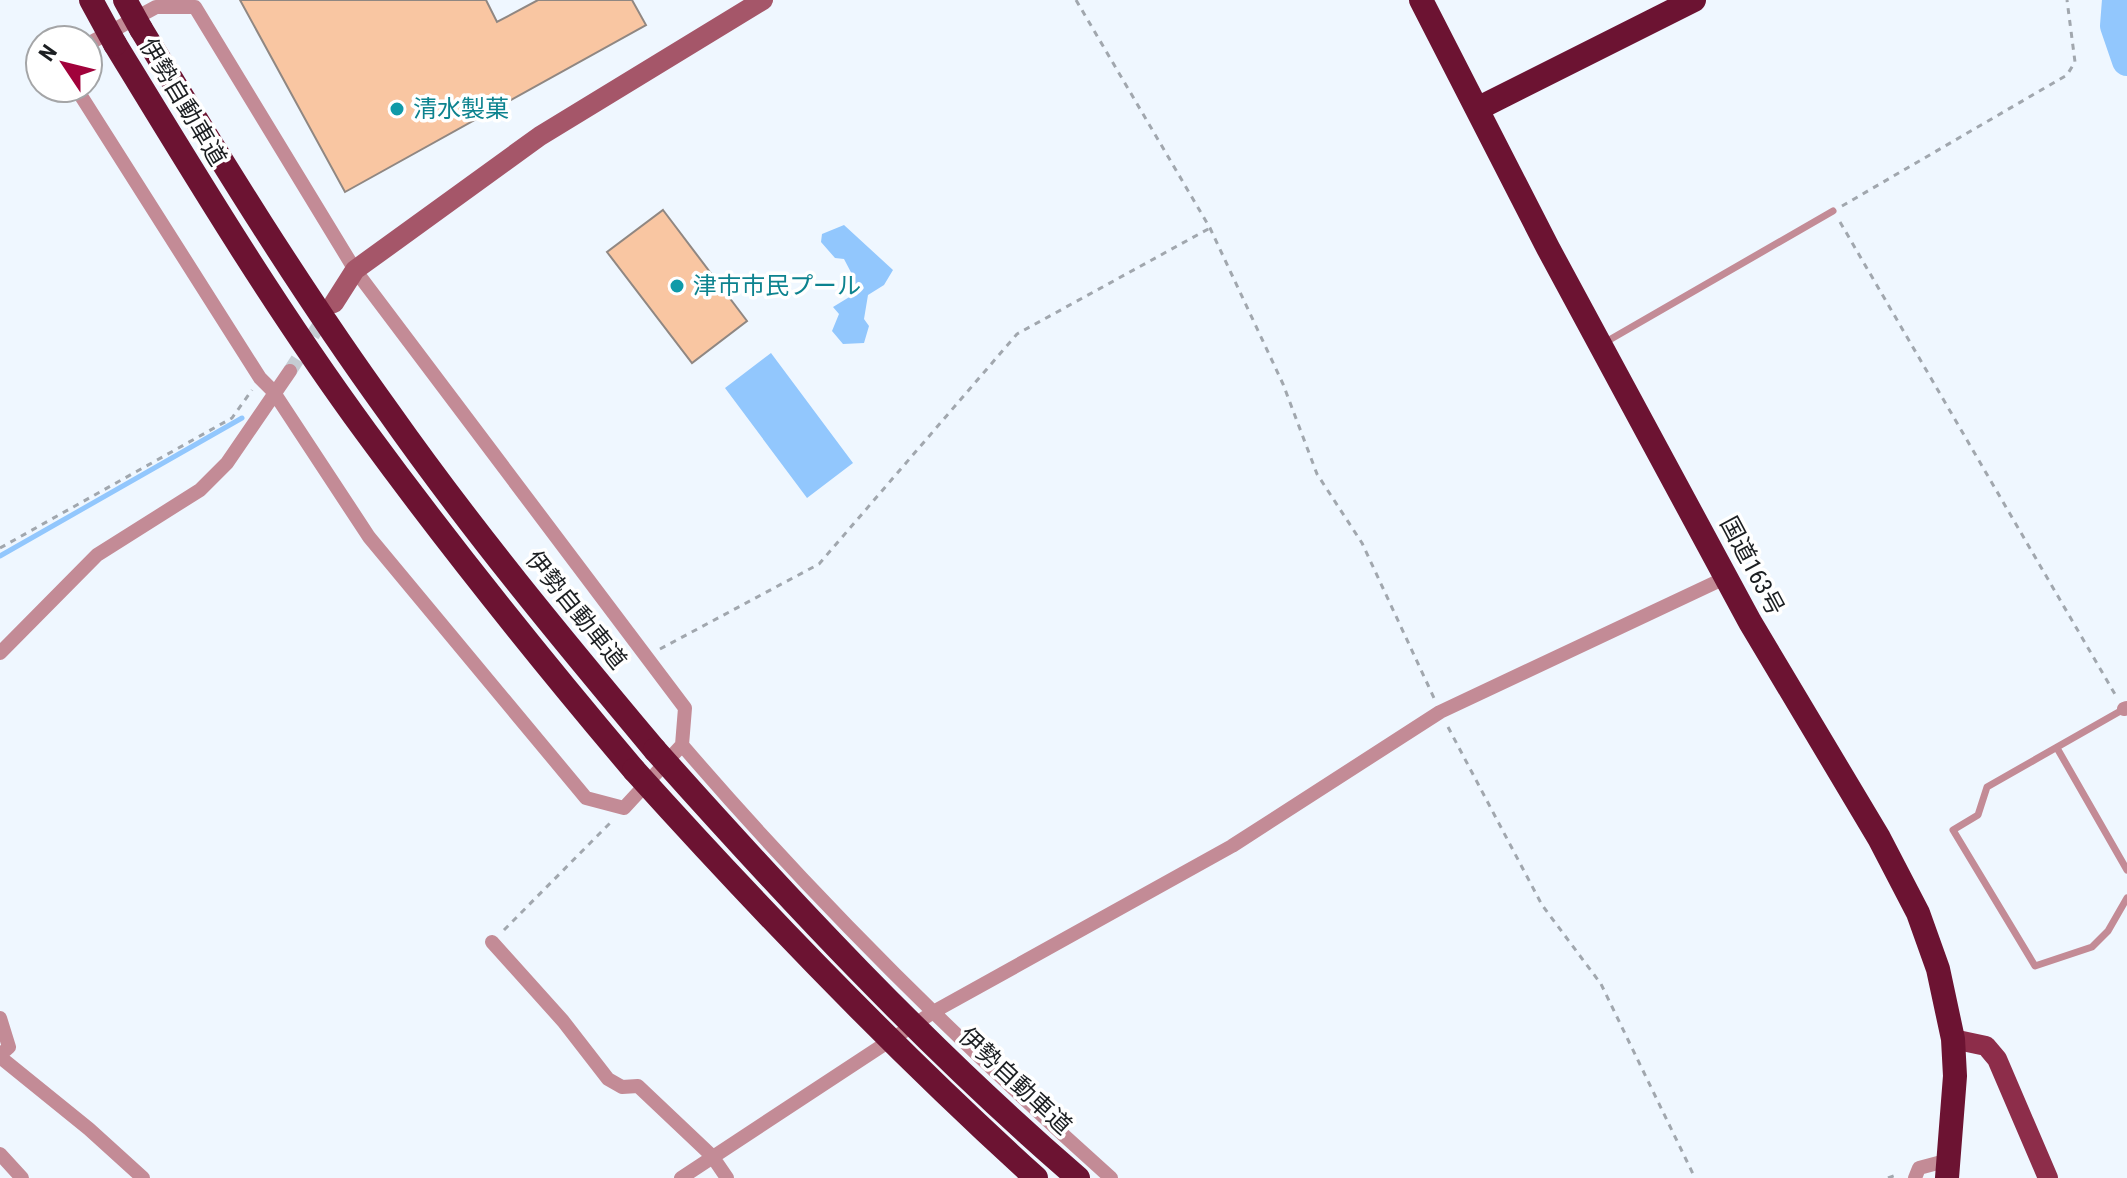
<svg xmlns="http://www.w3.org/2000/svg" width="2127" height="1178" viewBox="0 0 2127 1178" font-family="'Roboto Condensed','Noto Sans JP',sans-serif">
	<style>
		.water { fill: #92c7fd }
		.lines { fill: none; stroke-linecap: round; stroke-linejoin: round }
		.stream { stroke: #92c7fd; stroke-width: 5 }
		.river { stroke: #92c7fd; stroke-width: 30 }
		.building { fill: #f9c6a2; stroke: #908782; stroke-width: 2 }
		.street-tunnel { stroke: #c5ccd3; stroke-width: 14; stroke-dasharray: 14 7; stroke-linecap: butt }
		.path { stroke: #a1a7ae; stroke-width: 3; stroke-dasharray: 6 6; stroke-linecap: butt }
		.lane { stroke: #c38b96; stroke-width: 7 }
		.street { stroke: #c38b96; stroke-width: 14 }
		.secondary { stroke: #a55669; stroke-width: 20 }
		.primary { stroke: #8d2d4a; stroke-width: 20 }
		.highway { stroke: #6c1332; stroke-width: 24 }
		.highway-bridge { stroke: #6c1332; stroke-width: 24 }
		.culture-dot { fill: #0f9aa8; stroke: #fff; stroke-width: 3 }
		.labels { text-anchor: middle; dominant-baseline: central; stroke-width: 7; stroke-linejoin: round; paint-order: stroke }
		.street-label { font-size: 24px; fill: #1c1f22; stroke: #fff }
		.culture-label { font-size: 24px; fill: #0d838f; stroke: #fff; text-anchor: start }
	</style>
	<rect width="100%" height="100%" fill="#eff7ff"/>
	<path class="water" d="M844,225L893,270L884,285L868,295L864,319L869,326L864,343L843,344L832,331L839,314L833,307L851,296L855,280L844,259L835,258L821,242L822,234Z
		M771,353L853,463L807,498L725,388Z"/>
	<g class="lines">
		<path class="stream" d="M0,556L242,418"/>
		<path class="river" d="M2117,0L2115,26L2127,61"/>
	</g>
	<path class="building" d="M240,0H486L497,22L538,0H632L646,25L345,192Z
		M663,210L747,321L692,363L607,252Z"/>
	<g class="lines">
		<path class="street-tunnel" d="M290,371L325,316"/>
		<path class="path" d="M1076,0L1210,228L1283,384L1317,474L1362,543L1434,698
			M1842,206L2067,75L2075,62L2067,0
			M1840,222L2116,696
			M0,548L232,418L252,390
			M660,649L819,564L1017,334L1210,228
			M1448,727L1542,905L1601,984L1695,1178
			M504,930L611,822
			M1888,1178L1899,1174"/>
		<path class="lane" d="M1604,343L1833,211
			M2124,709L1987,787L1978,815L1953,830L2035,966L2092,947L2108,931L2127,898
			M2057,748L2127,870"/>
		<path class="street" d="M76,88L260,378L273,391L369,537L586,798L624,808L682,745L685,708L355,270L195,7H156L88,44
			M0,653L97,555L200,490L227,463L290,371
			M2124,709L2127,708
			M682,745C814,899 960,1043 1111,1178
			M492,942L563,1021L608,1079L622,1087L638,1086L712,1156L727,1178
			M0,1018L9,1047L0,1055
			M0,1057L89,1129L143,1178
			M0,1154L22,1178
			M681,1178L935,1011L1232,846L1440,712L1727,577
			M1915,1178L1919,1168L1949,1160"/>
		<path class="secondary" d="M334,303L355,270L540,136L763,0"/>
		<path class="primary" d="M1953,1039L1986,1046L1997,1059L2048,1178"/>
		<path class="highway" d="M1421,0L1548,248L1750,622L1879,838L1918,913L1938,969L1953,1039L1955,1076L1947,1178
			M141,29C220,159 299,288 388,411C471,529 562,639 655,750
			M115,44C195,175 275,308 366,432C451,548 541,660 634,770
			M1477,109L1694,0"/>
		<path class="highway-bridge" d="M91,0L115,44
			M125,0L141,29
			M655,750C788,899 926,1047 1078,1178
			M634,770C762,912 894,1049 1036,1178"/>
	</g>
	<g class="culture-dot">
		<circle cx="397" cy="109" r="8"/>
		<circle cx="677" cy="286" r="8"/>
	</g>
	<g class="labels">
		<g class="street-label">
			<text transform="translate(183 102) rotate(59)">伊勢自動車道</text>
			<text transform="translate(1752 566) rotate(62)">国道163号</text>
			<text transform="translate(576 610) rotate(51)">伊勢自動車道</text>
			<text transform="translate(1015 1081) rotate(43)">伊勢自動車道</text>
		</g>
		<g class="culture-label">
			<text x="413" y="109">清水製菓</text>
			<text x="693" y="286">津市市民プール</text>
		</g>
	</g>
	<g transform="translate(64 64) rotate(305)"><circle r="38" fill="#ffffff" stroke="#a4a5a7" stroke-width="2"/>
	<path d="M0-6L14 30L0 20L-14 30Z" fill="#a1023b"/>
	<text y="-12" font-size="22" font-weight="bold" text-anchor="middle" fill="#1c1f22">N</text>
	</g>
</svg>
